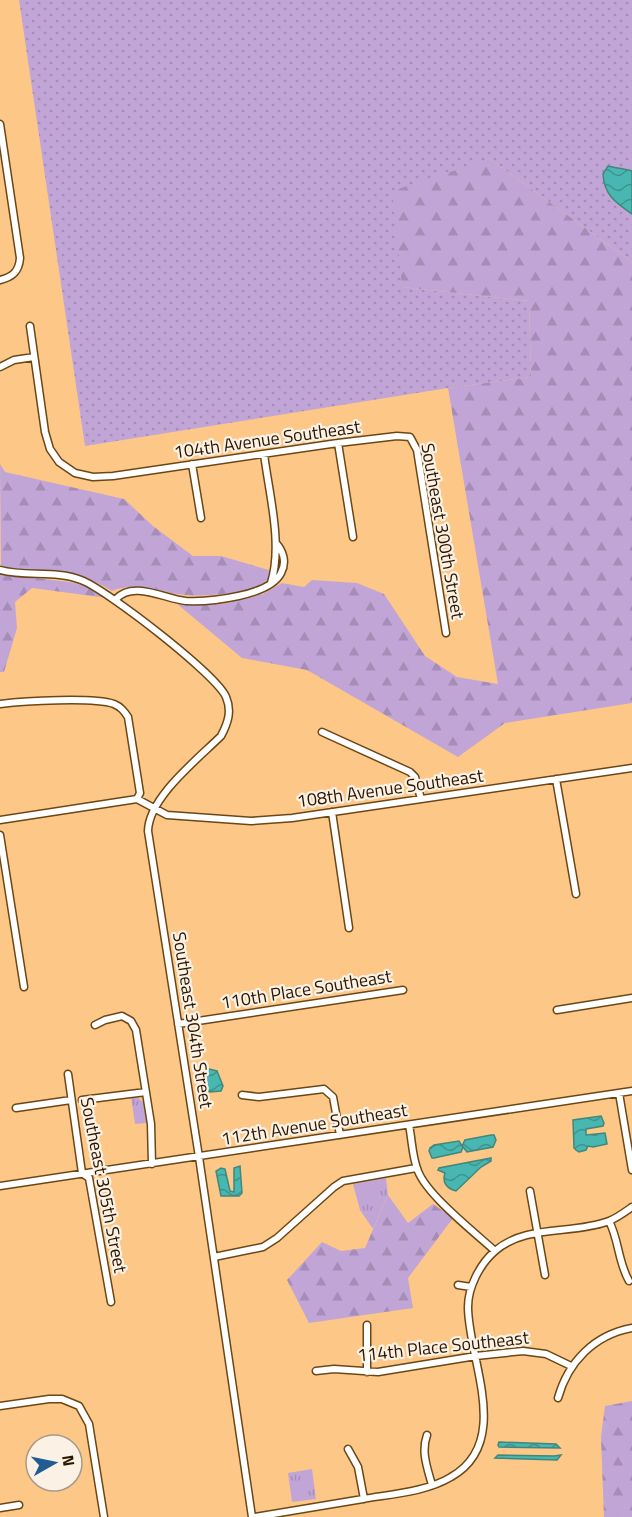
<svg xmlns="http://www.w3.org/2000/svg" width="632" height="1517" viewBox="0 0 632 1517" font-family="'Titillium Web',sans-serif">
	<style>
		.grass { fill: url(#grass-dots) }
		.forest { fill: url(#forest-firs) }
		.park { fill: url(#park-tufts) }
		.water { fill: url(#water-waves); stroke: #40877c; stroke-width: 1.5 }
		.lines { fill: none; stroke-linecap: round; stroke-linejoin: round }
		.minor-casing { stroke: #6b4716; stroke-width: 9 }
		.minor { stroke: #fff; stroke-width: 6 }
		.labels { text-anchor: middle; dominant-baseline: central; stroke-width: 4.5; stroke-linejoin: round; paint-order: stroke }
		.street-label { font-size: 18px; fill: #2a1700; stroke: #fcf1e5 }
	</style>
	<defs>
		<pattern id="grass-dots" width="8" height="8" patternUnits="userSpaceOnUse" patternTransform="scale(1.5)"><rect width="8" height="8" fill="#c1a5d7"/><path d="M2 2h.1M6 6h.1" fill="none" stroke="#a68db7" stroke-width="1.8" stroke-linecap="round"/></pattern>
		<pattern id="forest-firs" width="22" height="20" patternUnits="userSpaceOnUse" patternTransform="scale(1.5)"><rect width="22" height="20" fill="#c1a5d7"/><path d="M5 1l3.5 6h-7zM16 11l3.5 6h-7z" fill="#a68db7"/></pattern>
		<pattern id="park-tufts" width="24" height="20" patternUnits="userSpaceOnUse" patternTransform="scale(1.5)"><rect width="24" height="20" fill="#c1a5d7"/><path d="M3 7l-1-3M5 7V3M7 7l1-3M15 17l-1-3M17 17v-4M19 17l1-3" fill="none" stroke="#a68db7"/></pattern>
		<pattern id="water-waves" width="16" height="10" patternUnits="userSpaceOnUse" patternTransform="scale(1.5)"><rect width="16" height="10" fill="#49b7b1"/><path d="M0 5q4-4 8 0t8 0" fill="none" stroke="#3d948e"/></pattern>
	</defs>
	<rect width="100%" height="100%" fill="#fdc788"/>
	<path class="grass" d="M19,0H632V262L490,159L402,287L529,301L531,377L448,388L85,446Z"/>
	<path class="forest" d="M490,159L632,262V703L505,723L458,757L307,670L242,658L176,603L202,605L224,604L263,594L282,583L304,587L312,580L357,583L384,594L425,656L457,677L498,684L448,388L531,377L529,301L402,287L392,191Z
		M0,464L5,472L124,499L153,526L193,556H221L272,571C270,576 269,579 265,582C249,594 205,597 186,595C161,593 136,580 112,591C71,565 40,580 1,566Z
		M0,574L70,582L85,586L107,598L32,588L15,602L17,628L4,672H0Z
		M388,1195L408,1223L433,1204L453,1218L408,1278L413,1308L309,1323L287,1280L322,1242L341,1251L365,1248Z
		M632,1401V1517H604L601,1437L605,1406Z"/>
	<path class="park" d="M131,1097L138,1098L143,1102L147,1123L135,1124Z
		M386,1178L388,1195L373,1229L360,1210L353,1184Z
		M312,1469L316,1499L292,1502L288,1473Z"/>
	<path class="water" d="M608,166C616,168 625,169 632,171V214C616,203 604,195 603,174Z
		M209,1069L217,1071L223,1086L221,1091L210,1092L205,1088L203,1076Z
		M601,1116L604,1123L603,1126L586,1129V1135L605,1133L607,1144L593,1147L588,1146L586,1150L579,1152L576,1150L574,1148L573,1120Z
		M491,1135H494L496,1140L493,1147L467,1152L463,1147L461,1152L434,1158H432L429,1151L430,1148L434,1145L459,1141L462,1146L465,1140Z
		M491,1158V1161L481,1167L456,1191C446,1188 442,1182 445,1173L438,1170L439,1168Z
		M240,1166L242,1193L239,1196H221L216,1171L221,1168L225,1169L230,1191L234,1192V1168Z
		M499,1442L556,1444L560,1448L499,1447L498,1445Z
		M498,1455L554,1456L561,1455L557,1460L495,1458Z"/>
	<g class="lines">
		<g class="minor-casing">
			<path id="minor" d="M0,124L20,258C19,271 13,277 0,280
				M30,326L45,432L50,449L59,462L75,473L93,477L113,476L338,443L397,436L410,437L417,450L446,633
				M0,367L14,360L34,357
				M338,443L353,537
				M264,454C269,494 283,544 271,583
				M192,464L201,518
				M0,570C26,577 56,570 81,580C106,589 217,675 226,697C232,711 228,723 221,736C198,759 149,797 148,831L199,1157L252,1517
				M116,599C133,580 165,599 186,601C210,602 270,596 281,573C287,562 283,551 276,543
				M0,704C25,701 92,697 114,704C121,707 124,711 128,717L140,793L137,799
				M322,732L410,772L415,777L421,799
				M556,779L576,894
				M137,799L167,815L251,821L292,818L632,768
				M332,812L349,928
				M0,820L137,799
				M0,835L24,987
				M557,1010L632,998
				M178,1024L403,990
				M95,1025L105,1020L122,1016L131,1021L136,1030L151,1124L152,1164
				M68,1074L82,1173L89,1178L111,1302
				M619,1093L632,1170
				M242,1095L259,1097L324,1089L333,1097L340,1135
				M82,1100L146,1092
				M16,1108L71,1100
				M409,1125C412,1139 412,1157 418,1171C427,1195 474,1232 495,1251
				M0,1186L632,1091
				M530,1191L545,1275
				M609,1221C619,1240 618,1262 629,1281
				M214,1257L263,1247L277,1238L334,1187L343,1181L416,1168
				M458,1285L471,1287
				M316,1371L334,1369L378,1372L476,1356L523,1351L546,1354L571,1366
				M367,1372V1325
				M558,1398C568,1362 594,1335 632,1328
				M0,1406L49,1399H62L79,1406L89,1424L104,1517
				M427,1435C421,1452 427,1467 432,1485
				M348,1449L358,1467L364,1499
				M0,1508L19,1505
				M255,1517C291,1511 327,1505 363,1499C392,1494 426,1492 451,1477C513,1442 468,1359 468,1307C468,1287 480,1264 495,1251C526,1224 572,1235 609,1221C617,1218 625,1212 632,1207"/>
		</g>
		<use href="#minor" class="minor"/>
	</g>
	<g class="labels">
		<g class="street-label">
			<text transform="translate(267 439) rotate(-8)">104th Avenue Southeast</text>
			<text transform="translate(443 531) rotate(80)">Southeast 300th Street</text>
			<text transform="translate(390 788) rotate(-8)">108th Avenue Southeast</text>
			<text transform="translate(306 989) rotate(-9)">110th Place Southeast</text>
			<text transform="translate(193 1020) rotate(81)">Southeast 304th Street</text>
			<text transform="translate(314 1124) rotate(-9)">112th Avenue Southeast</text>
			<text transform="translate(104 1185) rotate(79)">Southeast 305th Street</text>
			<text transform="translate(443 1346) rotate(-6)">114th Place Southeast</text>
		</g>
	</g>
	<g transform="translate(54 1463) rotate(81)"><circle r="28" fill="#fcf1e5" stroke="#a89a89" stroke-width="1.5"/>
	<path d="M0-4.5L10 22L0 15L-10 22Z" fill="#215c93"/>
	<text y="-9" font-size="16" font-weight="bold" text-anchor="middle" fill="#2a1700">N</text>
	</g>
</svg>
